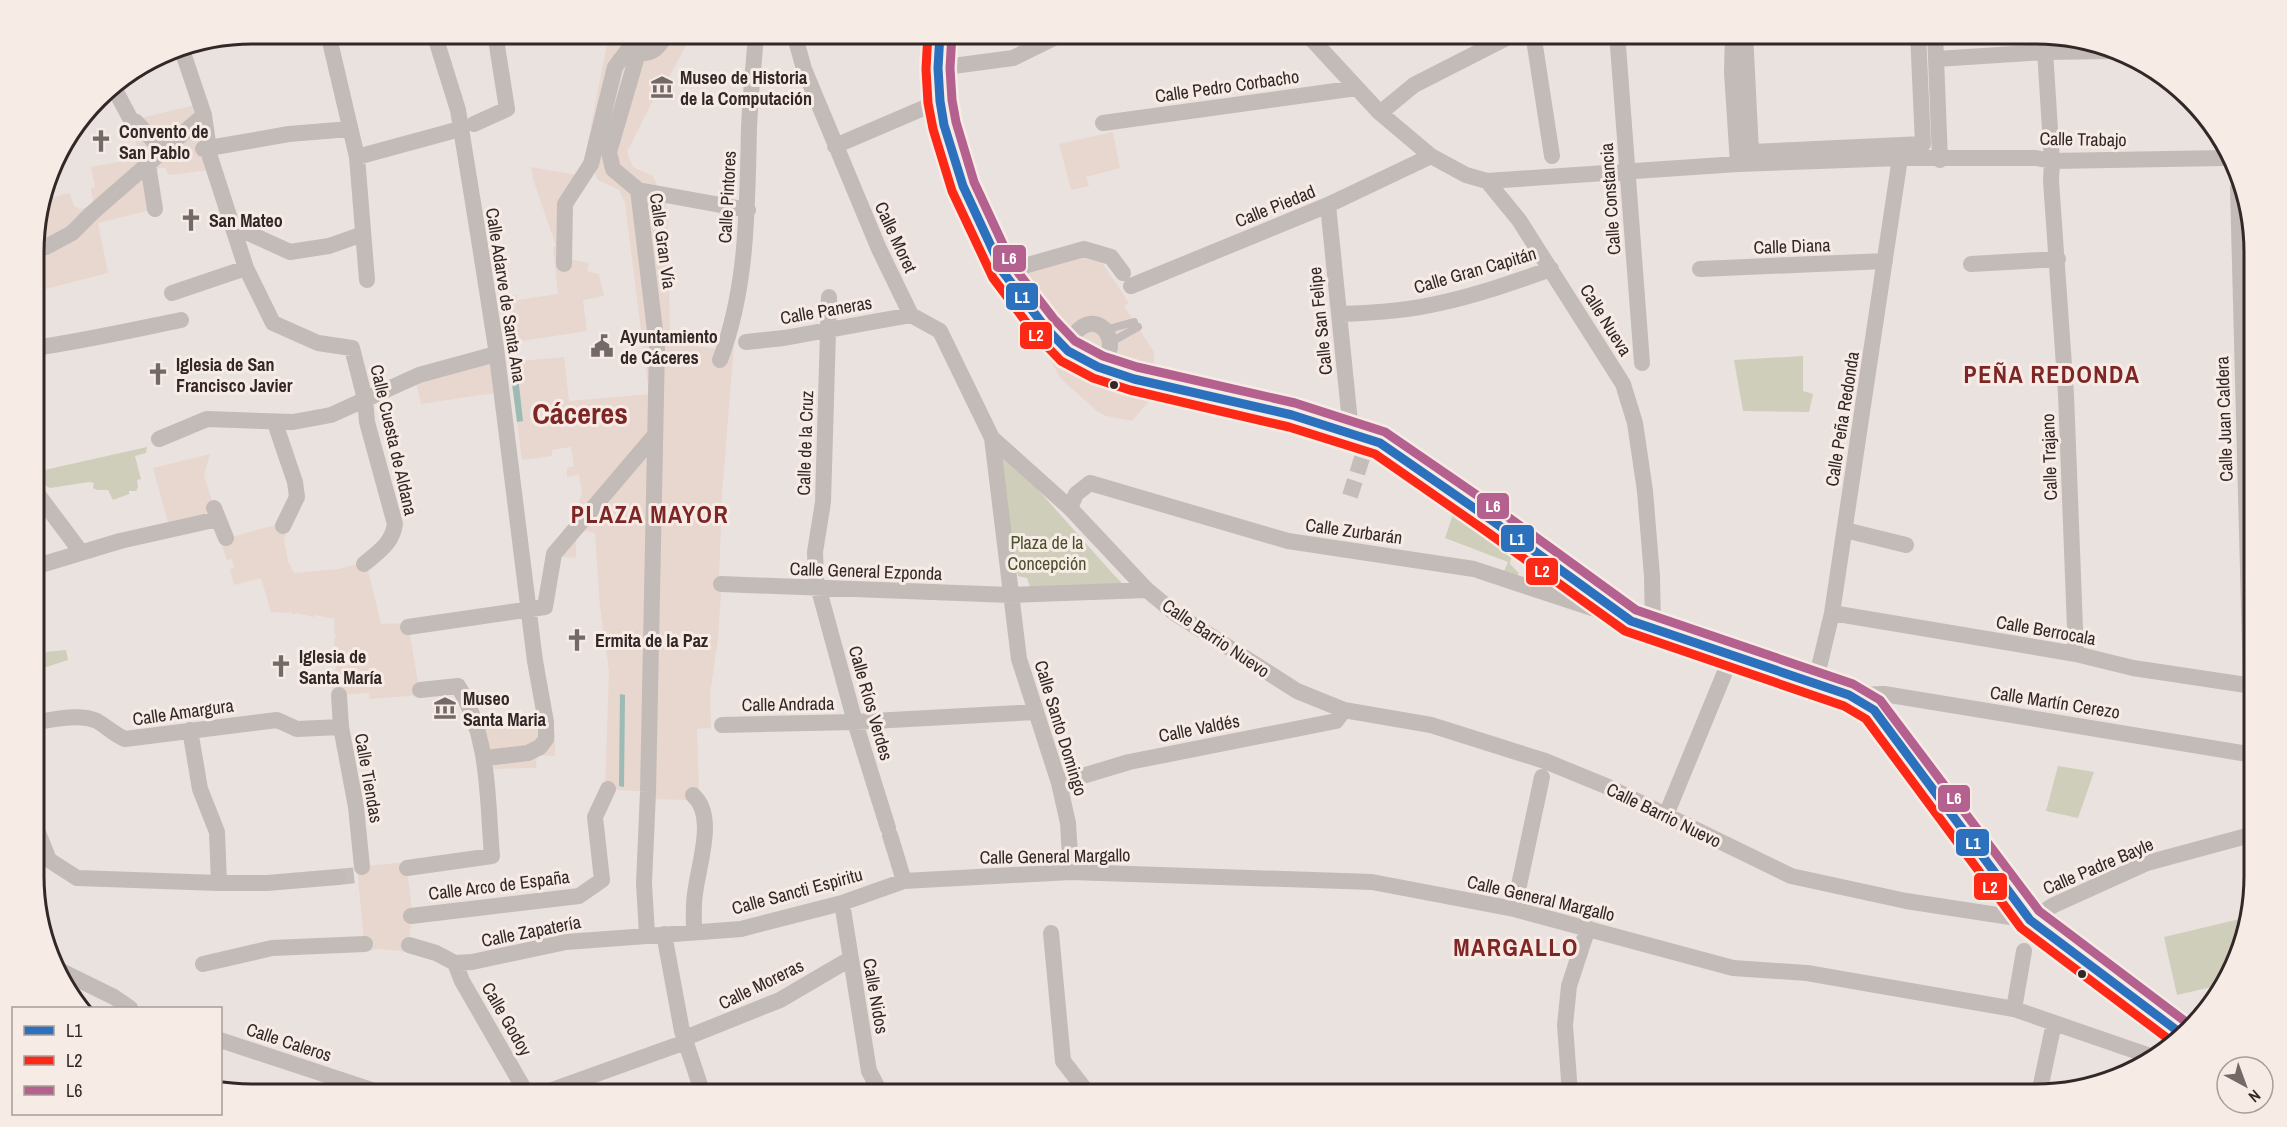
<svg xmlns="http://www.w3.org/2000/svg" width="2287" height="1127" viewBox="0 0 2287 1127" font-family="'Archivo Narrow',sans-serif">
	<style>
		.green { fill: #cfceba }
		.plaza { fill: #e8d7ce }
		.water { fill: #9cbbb4 }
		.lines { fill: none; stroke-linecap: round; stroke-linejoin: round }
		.street-tunnel { stroke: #c5bdba; stroke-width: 16; stroke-dasharray: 16 8; stroke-linecap: butt }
		.lane { stroke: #c3bbb8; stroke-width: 8 }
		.street { stroke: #c3bbb8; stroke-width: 16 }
		.secondary { stroke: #b4aaa8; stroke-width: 22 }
		.bus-1-casing { stroke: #f7ebe5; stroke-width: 14 }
		.bus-2-casing { stroke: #f7ebe5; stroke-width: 14 }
		.bus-3-casing { stroke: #f7ebe5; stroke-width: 14 }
		.bus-1 { stroke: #2c71be; stroke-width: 9 }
		.bus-2 { stroke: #fc2916; stroke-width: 9 }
		.bus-3 { stroke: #b5618f; stroke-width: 9 }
		.bus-dot { fill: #332827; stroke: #f7ebe5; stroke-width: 2 }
		.labels { text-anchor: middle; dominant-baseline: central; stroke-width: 6; stroke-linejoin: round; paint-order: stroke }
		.poi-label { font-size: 18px; font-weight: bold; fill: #332827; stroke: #f7ebe5; text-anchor: start }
		.street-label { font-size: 18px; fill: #332827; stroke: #f7ebe5 }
		.park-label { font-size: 18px; fill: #4b502c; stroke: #f7ebe5 }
		.district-label { font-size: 24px; font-weight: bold; letter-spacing: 1.5px; fill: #7d2625; stroke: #f7ebe5 }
		.town-label { font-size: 30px; font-weight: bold; fill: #7d2625; stroke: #f7ebe5 }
		.rim { fill: none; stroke: #332827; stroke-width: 3 }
		.line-badge { stroke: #f7ebe5; stroke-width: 2 }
		.badge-label { font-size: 16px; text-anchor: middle; font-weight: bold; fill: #fff }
	</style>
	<rect width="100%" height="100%" fill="#eae2df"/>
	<path class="green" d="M1803,356V391L1813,394L1809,412L1743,411L1734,360Z
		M992,438L1114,575L1126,587H1030L1027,578L1018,576Z
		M147,447L146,453L135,456L141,479L137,480L138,487L136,491H129V494L113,500L108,490H97L93,488L94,483L89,482L50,488L46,486L40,471Z
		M1453,514L1512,553L1510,564L1519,573L1517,576L1504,571L1508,562L1445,538Z
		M66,650L68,660L37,670L34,653Z
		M2058,766L2094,772L2078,818L2046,811Z
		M2244,918L2232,972L2220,985L2177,995L2164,937Z"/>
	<path class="plaza" d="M609,33H693L669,77L667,76L652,102L627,152L633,167L653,176L668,210L670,342L718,349L721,360L734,345L722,494L719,580L721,593L718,639L710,694L711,728L697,729L699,789L688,800L652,799L648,792L605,789L609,671L600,607L595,533L585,531L576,538V558L557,556L572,523L582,493L579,475L567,477V468L574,466L571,447L552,450V456L522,460L509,362L564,357L569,401L649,394L625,203L619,190L598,180L594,172L575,191L567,259L589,263L587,271L599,274L604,296L583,300L587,331L509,343L500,297L517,295V300L558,294L553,247L556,246L533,179L531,167L577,175L585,157Z
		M195,105L210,170L169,175L165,168H159L155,174V209L98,223L108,273L34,292L33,237L43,202L66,193L70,194L74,206L80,209L88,207L93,201L91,188L95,187L91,167L140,158L132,128L141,118Z
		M1113,132L1120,168L1086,177L1089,186L1071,190L1059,144Z
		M1084,254L1096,257L1103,264L1129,303L1124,306L1154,352V395L1132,421L1106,416L1097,411L1061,379L1005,280Z
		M496,354L501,392L421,404L415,377Z
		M210,454L204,475L214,508L206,512V517L169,526L153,468Z
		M279,524L287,529L284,539L288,561L294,573L339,569L361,563L367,566L381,624L408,623L420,695L370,699L369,693L332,695V680H335L337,646H334L335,636H337L334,633L335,619L315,615L314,617L296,613L295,614H291V611L288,613L271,612L261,578L234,585L230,569L234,568L232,559L227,560L220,540Z
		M518,716L520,725L546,722L555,731V756L537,755L536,768L490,769L476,722Z
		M406,862L412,911L408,952L380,949L365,951L357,867Z"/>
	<path class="water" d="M517,367L523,421L517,422L510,368Z
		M620,694L625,695L624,787L619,786Z"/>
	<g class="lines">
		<path class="street-tunnel" d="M1350,496L1368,439
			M338,877L358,875"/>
		<path class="lane" d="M1105,330L1134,322
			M1111,342L1138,327"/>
		<path class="street" d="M328,33L357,157L367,280
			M434,33L458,110L480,246L496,348L535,661L546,722V739L540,747L528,753L485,758
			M628,33L630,47C648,60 658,50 667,33
			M794,33L804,69L879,249L911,315L940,331L992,438L1019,659L1059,783L1068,823L1071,872
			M940,33L938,68L940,101L944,125L963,186L1003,272L1045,327L1068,351L1098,367L1134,379L1292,415L1380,443L1490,519L1631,621L1653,627L1849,695L1874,710L2030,920
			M1306,33L1380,113L1431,156L1466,175L1487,181L1519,220L1623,384L1635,423L1645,491L1652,576L1653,627
			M1533,33L1552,156
			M1617,33L1642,363
			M1733,33L1732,72L1738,164
			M1745,33L1751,152L1923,144L1918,33
			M1935,33L1940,160
			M2044,35L2052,161L2051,181L2066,394L2076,654
			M181,47L204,115L210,157L246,268L273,323L318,343L352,348L365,399L367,422L395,524C392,544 378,552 364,564
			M638,53L609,152L613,169L638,190L657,347L648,792L644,883L647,935
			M1936,59L2045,52L2115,51
			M938,68L1013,58L1064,33
			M112,84L131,120L136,122L163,151
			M1380,113L1414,85L1516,33
			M1103,123L1357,88
			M474,124L507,109L495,33
			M835,146L940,101
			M203,149L289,134L350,129
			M357,157L460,129
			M148,165L155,209
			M1487,181L1738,164L1900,158H2036L2052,161L2225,158
			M2238,188L2251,686
			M638,190L748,210
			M1328,205L1351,432
			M233,226L290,252L329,246L363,234
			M34,250L46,247L72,233L92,213L204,115
			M564,264L565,204L591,164L615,67L630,47
			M1971,264L2058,259
			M1700,269L1885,261
			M1003,272L1084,249L1111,257L1123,273
			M1131,286L1328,205L1431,156
			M172,293L246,268
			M829,297L823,502L815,552L816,579L855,722L888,828
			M1339,314C1373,313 1407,311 1440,303C1478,295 1514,282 1551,269
			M746,342L784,338L911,315
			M34,348C83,341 132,330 181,320
			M1080,359C1076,354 1072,349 1073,342C1073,336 1077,330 1082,327C1111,310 1125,368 1086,361
			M720,360C748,287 747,206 749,129C750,97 754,65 756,33
			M275,423L295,482L297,497L283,526
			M992,438L1070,508
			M159,439L207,419L293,422L331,415L419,375L496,354
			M34,485L36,492L81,552
			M214,508L226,538
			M1845,530L1906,545
			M34,567L120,541L218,519
			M721,584L1010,595L1147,590
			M1832,613L2076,654L2133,668L2253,686
			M1631,621L1474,569L1288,541L1090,483L1076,494L1070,508L1147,590L1176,614L1297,691L1344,710L1431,725L1545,761L1606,786L1791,876L1906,901L2030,920
			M408,627L545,607L554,554L655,435
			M1815,684L1832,613L1900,158
			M339,695L341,727L356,807L362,867
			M1849,695L1884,694L2254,755
			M35,722C54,720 79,713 97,721C107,727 115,735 125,739L277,720L297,729L341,727
			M722,725L855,722L1036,712
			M190,730L200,789L217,832L219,883
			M1059,783L1129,762L1336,721L1344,710
			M693,795C717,816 698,865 695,894C693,906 694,919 694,931
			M1666,815L1732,655
			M35,825L49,860L77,878L219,883H267L338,877
			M890,835L904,881
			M407,868L492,856C487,798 490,737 458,686L420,690
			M842,903L869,1071L881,1094
			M1514,909L1542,777
			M411,916L579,896L602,880L595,817L608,789
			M2030,920L2054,905L2147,863L2254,834
			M1051,933L1063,1061L1087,1092L1091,1094
			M664,934L682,1031L703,1094
			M409,945L436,953L455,963L472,962L566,942L741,929L842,903L904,881L1071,872L1372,882L1514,909L1733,968L1807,973L2014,1009L2156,1058
			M455,963L462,981L527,1094
			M203,964L272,948L365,944
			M63,972L114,997L130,1008
			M2014,1009L2024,951
			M220,1040L384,1094
			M541,1094L680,1044L685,1038L780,1000L850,959
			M1570,1094L1565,1025L1569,986L1588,928
			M2028,1094L2040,1089L2054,1023"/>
		<path class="secondary" d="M2030,920L2179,1032"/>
		<g class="bus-1-casing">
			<path id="bus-1" d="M940,33L938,68L940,101L944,125L963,186L1003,272L1045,327L1068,351L1098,367L1134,379L1292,415L1380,443L1490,519L1631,621L1849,695L1874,710L2030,920L2179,1032"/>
		</g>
		<g class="bus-2-casing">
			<path id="bus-2" d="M928,33L926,69L928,103L933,129L952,191L993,278L1035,334L1061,361L1093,378L1130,390L1289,427L1375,454L1483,529L1625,631L1844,706L1866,719L2021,928L2171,1041"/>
		</g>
		<g class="bus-3-casing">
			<path id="bus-3" d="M952,34L950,68L952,100L956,122L974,182L1013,266L1054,319L1075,341L1103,356L1137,367L1295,403L1385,432L1497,509L1636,610L1853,684L1880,700L2039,911L2186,1022"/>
		</g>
		<use href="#bus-1" class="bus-1"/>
		<use href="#bus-2" class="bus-2"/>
		<use href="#bus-3" class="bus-3"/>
	</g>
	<defs>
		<g id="museum-bare" transform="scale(1.8)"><path d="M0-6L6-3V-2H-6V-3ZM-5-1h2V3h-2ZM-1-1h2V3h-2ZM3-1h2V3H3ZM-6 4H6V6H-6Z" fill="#736967" stroke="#f7ebe5" stroke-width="2.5" paint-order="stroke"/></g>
		<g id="church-bare" transform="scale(1.8)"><path d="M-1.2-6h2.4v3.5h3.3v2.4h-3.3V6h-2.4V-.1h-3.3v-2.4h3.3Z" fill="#736967" stroke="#f7ebe5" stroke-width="2.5" paint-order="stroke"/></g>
		<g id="civic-bare" transform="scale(1.8)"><path d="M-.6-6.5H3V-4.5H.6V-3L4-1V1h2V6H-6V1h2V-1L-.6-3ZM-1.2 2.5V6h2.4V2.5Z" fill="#736967" stroke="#f7ebe5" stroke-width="2.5" paint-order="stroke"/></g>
	</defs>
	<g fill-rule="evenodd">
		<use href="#museum-bare" x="662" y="87"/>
		<use href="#church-bare" x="101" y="141"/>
		<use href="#church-bare" x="191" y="220"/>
		<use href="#civic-bare" x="602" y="346"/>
		<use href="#church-bare" x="158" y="374"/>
		<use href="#church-bare" x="577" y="640"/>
		<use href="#church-bare" x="281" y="666"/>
		<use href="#museum-bare" x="445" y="708"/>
	</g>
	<g class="bus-dot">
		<circle cx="1114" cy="385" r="5"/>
		<circle cx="2082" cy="974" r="5"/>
	</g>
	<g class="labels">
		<g class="poi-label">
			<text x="680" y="77">Museo de Historia<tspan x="680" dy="21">de la Computación</tspan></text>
			<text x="119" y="131">Convento de<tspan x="119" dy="21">San Pablo</tspan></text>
			<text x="209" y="220">San Mateo</text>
			<text x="620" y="336">Ayuntamiento<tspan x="620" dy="21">de Cáceres</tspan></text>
			<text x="176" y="364">Iglesia de San<tspan x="176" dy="21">Francisco Javier</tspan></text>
			<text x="595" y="640">Ermita de la Paz</text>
			<text x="299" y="656">Iglesia de<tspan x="299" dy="21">Santa María</tspan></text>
			<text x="463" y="698">Museo<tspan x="463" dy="21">Santa Maria</tspan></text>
		</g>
		<g class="street-label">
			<text transform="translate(1227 86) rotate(-8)">Calle Pedro Corbacho</text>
			<text transform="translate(2083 139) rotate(1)">Calle Trabajo</text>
			<text transform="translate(727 197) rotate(-87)">Calle Pintores</text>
			<text transform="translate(1610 199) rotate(-94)">Calle Constancia</text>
			<text transform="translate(1275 206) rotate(-22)">Calle Piedad</text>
			<text transform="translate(896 237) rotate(65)">Calle Moret</text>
			<text transform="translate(663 241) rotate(82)">Calle Gran Vía</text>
			<text transform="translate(1792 246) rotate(-2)">Calle Diana</text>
			<text transform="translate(1475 270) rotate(-16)">Calle Gran Capitán</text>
			<text transform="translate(506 295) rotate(81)">Calle Adarve de Santa Ana</text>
			<text transform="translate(826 310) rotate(-10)">Calle Paneras</text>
			<text transform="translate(1606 320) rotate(58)">Calle Nueva</text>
			<text transform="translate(1320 321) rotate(-96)">Calle San Felipe</text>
			<text transform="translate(1842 419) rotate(-81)">Calle Peña Redonda</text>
			<text transform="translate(2224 419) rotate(-92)">Calle Juan Caldera</text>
			<text transform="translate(394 440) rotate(77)">Calle Cuesta de Aldana</text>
			<text transform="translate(805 443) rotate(-88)">Calle de la Cruz</text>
			<text transform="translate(2049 457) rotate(-92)">Calle Trajano</text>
			<text transform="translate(1354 531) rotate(8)">Calle Zurbarán</text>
			<text transform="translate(866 571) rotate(2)">Calle General Ezponda</text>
			<text transform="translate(2046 630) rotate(10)">Calle Berrocala</text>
			<text transform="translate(1216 638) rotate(34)">Calle Barrio Nuevo</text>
			<text transform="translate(2055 702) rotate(9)">Calle Martín Cerezo</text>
			<text transform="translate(871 703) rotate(74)">Calle Ríos Verdes</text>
			<text transform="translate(788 704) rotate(-1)">Calle Andrada</text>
			<text transform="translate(183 712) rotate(-8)">Calle Amargura</text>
			<text transform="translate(1061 728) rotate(73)">Calle Santo Domingo</text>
			<text transform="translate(1199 728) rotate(-11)">Calle Valdés</text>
			<text transform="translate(369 778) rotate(80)">Calle Tiendas</text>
			<text transform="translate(1664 815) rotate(26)">Calle Barrio Nuevo</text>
			<text transform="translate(1055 856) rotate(-1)">Calle General Margallo</text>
			<text transform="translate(2098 866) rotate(-23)">Calle Padre Bayle</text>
			<text transform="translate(499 885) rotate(-7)">Calle Arco de España</text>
			<text transform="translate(797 891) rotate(-15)">Calle Sancti Espiritu</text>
			<text transform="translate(1541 898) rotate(13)">Calle General Margallo</text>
			<text transform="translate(531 931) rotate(-11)">Calle Zapatería</text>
			<text transform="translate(761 984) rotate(-26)">Calle Moreras</text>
			<text transform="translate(876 996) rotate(80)">Calle Nidos</text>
			<text transform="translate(507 1019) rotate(60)">Calle Godoy</text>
			<text transform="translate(289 1042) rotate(18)">Calle Caleros</text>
		</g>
		<g class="park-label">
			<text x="1047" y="542">Plaza de la<tspan x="1047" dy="21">Concepción</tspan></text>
		</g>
		<g class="district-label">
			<text x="2052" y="374">PEÑA REDONDA</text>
			<text x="650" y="514">PLAZA MAYOR</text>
			<text x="1516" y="947">MARGALLO</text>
		</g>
		<g class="town-label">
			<text x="580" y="413">Cáceres</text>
		</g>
	</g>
	<path d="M0 0H2287V1127H0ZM252 44H2036A208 208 0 0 1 2244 252V876A208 208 0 0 1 2036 1084H252A208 208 0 0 1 44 876V252A208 208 0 0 1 252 44Z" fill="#f7ebe5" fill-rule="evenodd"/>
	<path class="rim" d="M252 44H2036A208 208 0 0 1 2244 252V876A208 208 0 0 1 2036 1084H252A208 208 0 0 1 44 876V252A208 208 0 0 1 252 44Z"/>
	<g class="line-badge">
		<rect x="992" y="244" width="35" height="29" rx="6" fill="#b5618f"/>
		<rect x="1005" y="282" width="34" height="29" rx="6" fill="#2c71be"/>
		<rect x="1019" y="321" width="34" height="29" rx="6" fill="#fc2916"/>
		<rect x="1476" y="492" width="34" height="28" rx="6" fill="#b5618f"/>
		<rect x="1500" y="524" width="35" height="29" rx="6" fill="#2c71be"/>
		<rect x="1525" y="557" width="34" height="29" rx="6" fill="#fc2916"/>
		<rect x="1937" y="784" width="34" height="29" rx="6" fill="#b5618f"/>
		<rect x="1955" y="828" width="35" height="29" rx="6" fill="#2c71be"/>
		<rect x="1973" y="872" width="35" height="29" rx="6" fill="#fc2916"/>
	</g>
	<g class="badge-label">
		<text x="1009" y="264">L6</text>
		<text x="1022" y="303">L1</text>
		<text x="1036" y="341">L2</text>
		<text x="1493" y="512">L6</text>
		<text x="1517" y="545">L1</text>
		<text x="1542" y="577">L2</text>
		<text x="1954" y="804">L6</text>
		<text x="1973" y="849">L1</text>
		<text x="1990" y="893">L2</text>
	</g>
	<rect x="12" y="1007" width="210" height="108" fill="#f7ebe5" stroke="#a99d99" stroke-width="1.5"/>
	<rect x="24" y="1026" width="30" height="9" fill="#2c71be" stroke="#a99d99" stroke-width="1.5"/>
	<text x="66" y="1037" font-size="18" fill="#332827">L1</text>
	<rect x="24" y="1056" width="30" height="9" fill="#fc2916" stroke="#a99d99" stroke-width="1.5"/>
	<text x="66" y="1067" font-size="18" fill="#332827">L2</text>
	<rect x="24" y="1086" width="30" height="9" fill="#b5618f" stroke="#a99d99" stroke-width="1.5"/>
	<text x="66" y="1097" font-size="18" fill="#332827">L6</text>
	<g transform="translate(2245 1085) rotate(139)"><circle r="28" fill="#f7ebe5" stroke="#a99d99" stroke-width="1.5"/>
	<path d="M0-4.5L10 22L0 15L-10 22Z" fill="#736967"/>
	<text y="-9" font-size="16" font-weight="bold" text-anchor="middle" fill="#332827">N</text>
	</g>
</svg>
